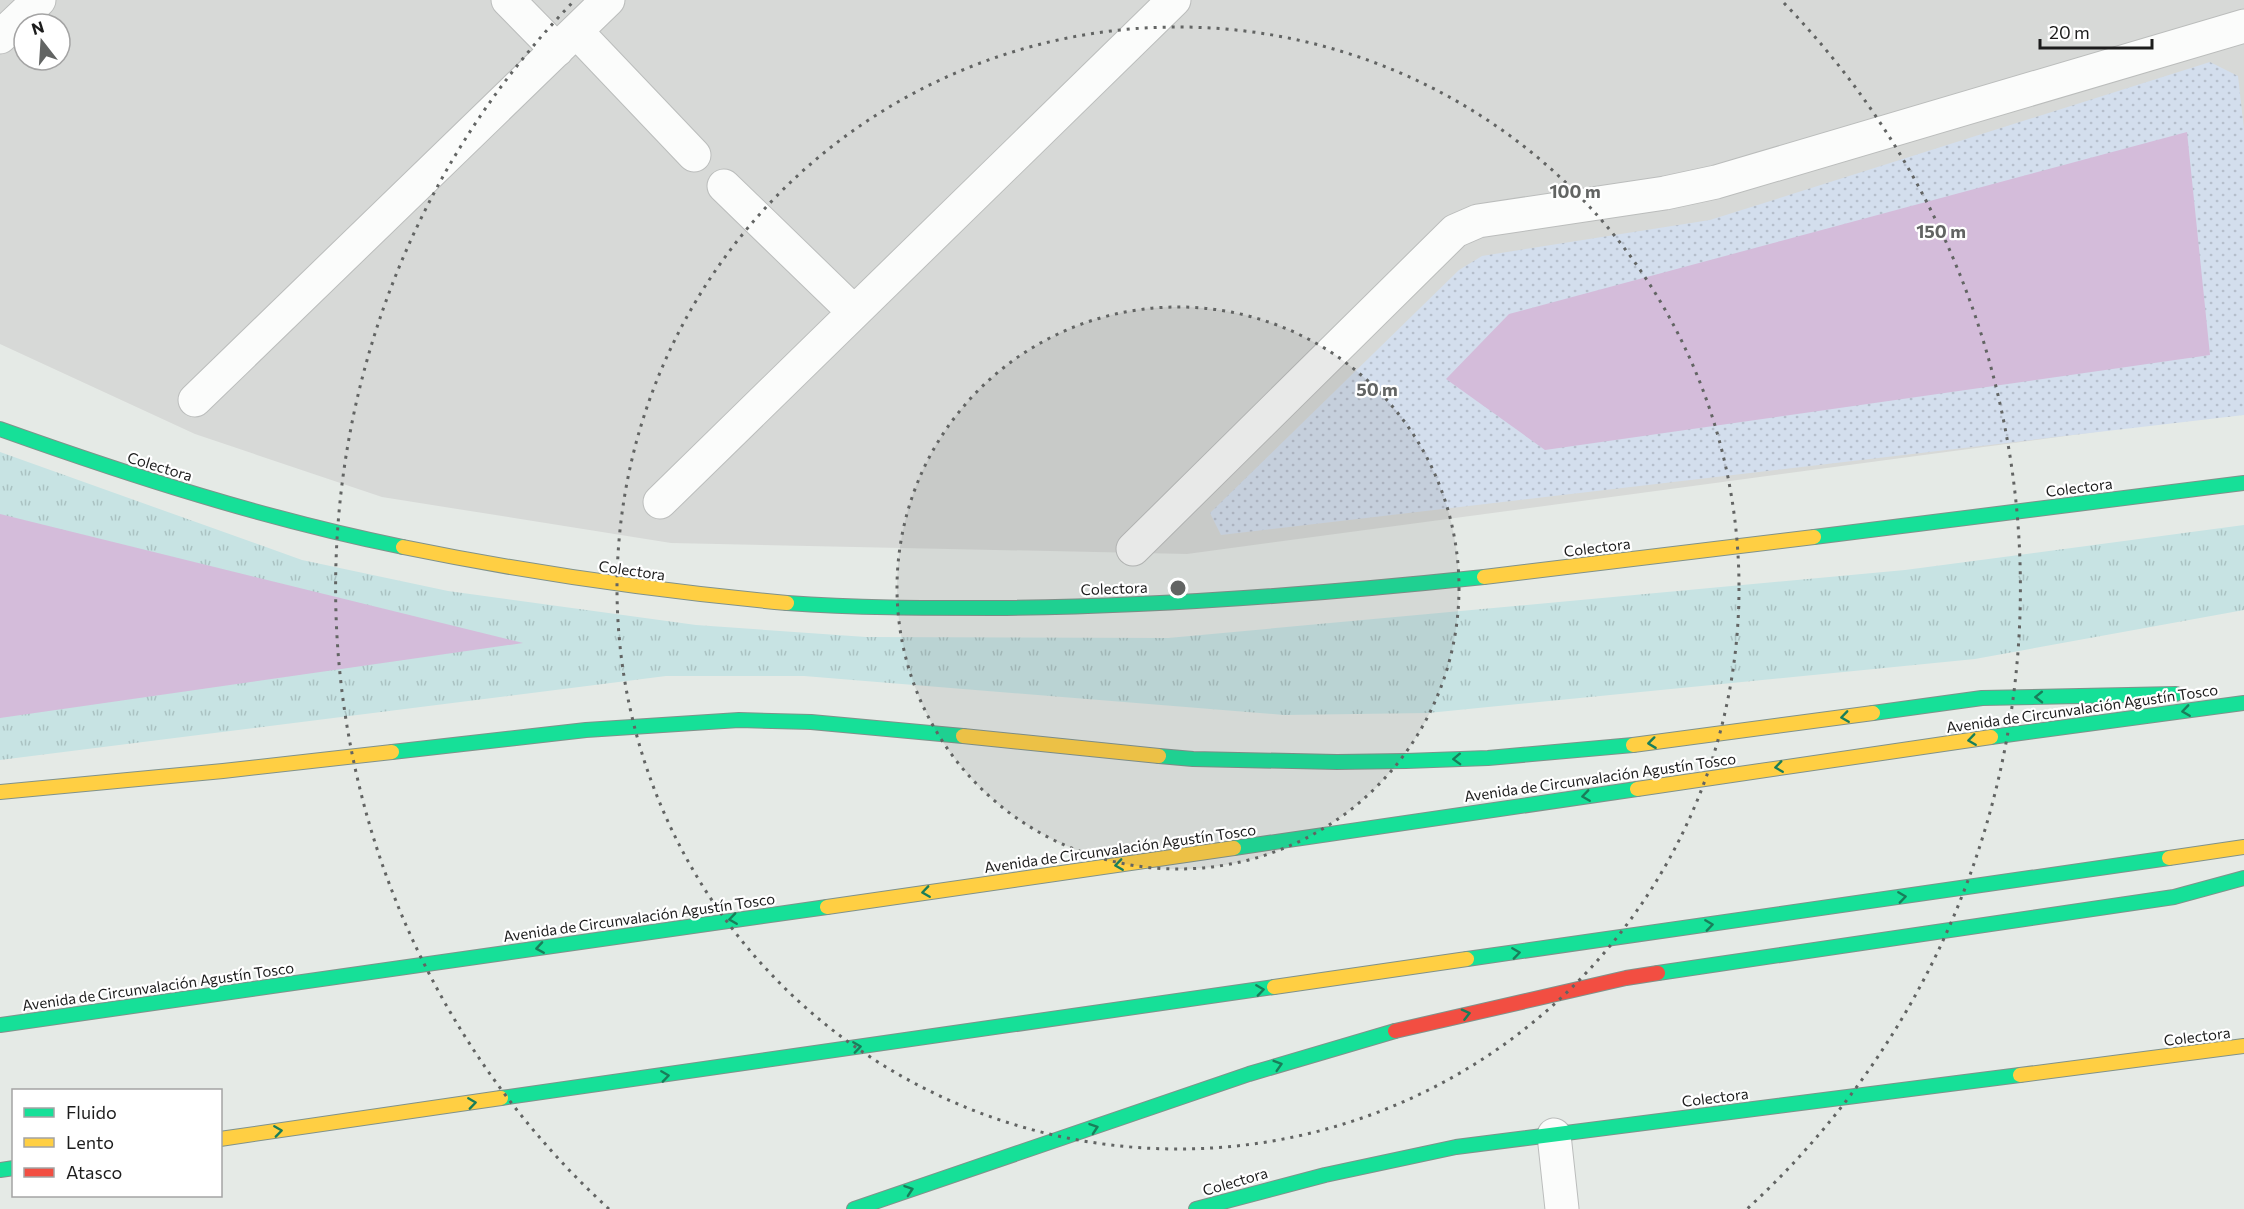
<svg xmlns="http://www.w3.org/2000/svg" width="2244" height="1209" viewBox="0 0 2244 1209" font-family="Commissioner,sans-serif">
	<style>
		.residential { fill: #d7d9d7; fill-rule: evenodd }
		.grass { fill: url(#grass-tufts) }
		.park { fill: url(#park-dots) }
		.water { fill: #d4bcda }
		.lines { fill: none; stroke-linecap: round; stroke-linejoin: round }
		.street-casing { stroke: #bbbdbc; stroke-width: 35 }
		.fast-casing { stroke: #80928b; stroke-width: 16 }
		.slow-casing { stroke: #80928b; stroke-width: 16 }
		.jam-casing { stroke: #80928b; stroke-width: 16 }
		.street { stroke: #fbfcfb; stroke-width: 33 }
		.fast { stroke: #16e098; stroke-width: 14 }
		.slow { stroke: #ffcf43; stroke-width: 14 }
		.jam { stroke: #f24e42; stroke-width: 14 }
		.oneway { stroke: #197e5a }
		.ring { fill: none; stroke: #626463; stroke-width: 3; stroke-dasharray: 3 6 }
		.labels { text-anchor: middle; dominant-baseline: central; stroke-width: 4.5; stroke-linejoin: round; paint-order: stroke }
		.street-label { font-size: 15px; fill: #1c1c1c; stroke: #fff }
		.centre { fill: #626463; stroke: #fff; stroke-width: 3 }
		.ring-label { font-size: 18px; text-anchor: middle; font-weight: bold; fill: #626463; stroke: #fff; stroke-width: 4.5; stroke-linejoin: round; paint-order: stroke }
	</style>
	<defs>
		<pattern id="grass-tufts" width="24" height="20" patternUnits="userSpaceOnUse" patternTransform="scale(1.5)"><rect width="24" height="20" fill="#c7e3e3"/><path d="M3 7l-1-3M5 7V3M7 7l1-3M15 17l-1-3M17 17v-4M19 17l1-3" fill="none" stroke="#aac2c2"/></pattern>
		<pattern id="park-dots" width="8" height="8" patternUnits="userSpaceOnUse" patternTransform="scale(1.5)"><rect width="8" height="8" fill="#d3deed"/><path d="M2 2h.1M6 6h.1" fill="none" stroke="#b5becb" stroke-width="1.8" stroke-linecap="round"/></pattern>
	</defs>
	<rect width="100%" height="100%" fill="#e5eae6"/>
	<path class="residential" d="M0,0H2244V412L1187,554L671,543L382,497L195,434L0,344ZM24,24H60V60H24Z"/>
	<path class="grass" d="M0,452L302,560L448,591L696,625L866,637L1168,638L1905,570L2244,525V610L1975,659L1428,713L1284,715L804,676H666L0,760Z"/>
	<path class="park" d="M2210,62L2238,76L2244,129V415L1221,535L1210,513L1459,270L1482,256L1710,220Z"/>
	<path class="water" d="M2187,132L2210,355L1545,450L1446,379L1509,314Z
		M0,514L523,643L0,718Z"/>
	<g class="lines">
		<g class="street-casing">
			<path id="street" d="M508,0L557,50
				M576,31L694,155
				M0,37L39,0
				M724,186L854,312
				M195,400L608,0
				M660,502L1174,0
				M1133,549L1455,231L1478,221L1665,193L1716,182L2244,26
				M1554,1135L1562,1209"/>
		</g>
		<g class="fast-casing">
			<path id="fast" d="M0,429C132,476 265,519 403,547
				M1814,537L2244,483
				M787,603C856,608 925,608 995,608C1159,607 1322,594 1484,577
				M1873,713L1982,698L2176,694
				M1991,737L2244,703
				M392,752L586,730L739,720L811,722L963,736
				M1159,756L1193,759L1337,762L1406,761L1488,758L1633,745
				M1234,848L1637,789
				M1467,959L2169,858
				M1658,973L2174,897L2244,878
				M0,1025L827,907
				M501,1098L1274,987
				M0,1170L14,1168
				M854,1209L1249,1074L1395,1031
				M1196,1209L1325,1175L1456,1147L2020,1075"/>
		</g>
		<g class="slow-casing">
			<path id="slow" d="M403,547C530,573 657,591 787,603
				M1484,577L1814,537
				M963,736L1159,756
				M1633,745L1873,713
				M1637,789L1991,737
				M0,792L223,771L392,752
				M2169,858L2244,847
				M827,907L1234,848
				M1274,987L1467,959
				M2020,1075L2244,1046
				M220,1139L501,1098"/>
		</g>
		<g class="jam-casing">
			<path id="jam" d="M1395,1031L1626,978L1658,973"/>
		</g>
		<use href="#street" class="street"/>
		<use href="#fast" class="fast"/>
		<use href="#slow" class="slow"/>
		<use href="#jam" class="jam"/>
	</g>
	<defs><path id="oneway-chevron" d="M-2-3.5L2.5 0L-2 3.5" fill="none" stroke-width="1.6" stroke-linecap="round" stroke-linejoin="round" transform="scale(1.5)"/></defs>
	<g class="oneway">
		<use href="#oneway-chevron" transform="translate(2039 697) rotate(179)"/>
		<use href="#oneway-chevron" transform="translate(2186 711) rotate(172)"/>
		<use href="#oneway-chevron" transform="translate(1845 717) rotate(172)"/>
		<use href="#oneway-chevron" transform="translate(1972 740) rotate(172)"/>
		<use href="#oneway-chevron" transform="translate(1652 743) rotate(173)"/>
		<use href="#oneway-chevron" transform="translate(1457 759) rotate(178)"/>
		<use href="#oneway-chevron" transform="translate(1779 767) rotate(172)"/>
		<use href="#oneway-chevron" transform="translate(1586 796) rotate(172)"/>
		<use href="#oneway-chevron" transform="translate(1119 865) rotate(172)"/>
		<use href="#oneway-chevron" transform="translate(926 892) rotate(172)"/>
		<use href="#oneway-chevron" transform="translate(1902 897) rotate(-8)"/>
		<use href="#oneway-chevron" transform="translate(733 919) rotate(172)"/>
		<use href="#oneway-chevron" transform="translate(1709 925) rotate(-8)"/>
		<use href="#oneway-chevron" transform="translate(540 948) rotate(171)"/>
		<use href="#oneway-chevron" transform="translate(1516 953) rotate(-8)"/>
		<use href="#oneway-chevron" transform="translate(1260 990) rotate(-8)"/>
		<use href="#oneway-chevron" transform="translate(1466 1014) rotate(-14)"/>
		<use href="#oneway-chevron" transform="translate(857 1047) rotate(-8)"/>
		<use href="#oneway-chevron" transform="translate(1278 1065) rotate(-17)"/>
		<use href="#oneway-chevron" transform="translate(665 1076) rotate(-8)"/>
		<use href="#oneway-chevron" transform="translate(472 1103) rotate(-8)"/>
		<use href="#oneway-chevron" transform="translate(1094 1128) rotate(-19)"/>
		<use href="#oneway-chevron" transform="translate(278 1131) rotate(-8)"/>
		<use href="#oneway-chevron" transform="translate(909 1190) rotate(-19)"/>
	</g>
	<circle cx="1178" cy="588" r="281" fill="#626463" fill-opacity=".12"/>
	<g class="ring">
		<circle cx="1178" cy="588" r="281"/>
		<circle cx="1178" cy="588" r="561"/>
		<path d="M609 1209A842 842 0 0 1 572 3M1784 3A842 842 0 0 1 1747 1209"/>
	</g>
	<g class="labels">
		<g class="street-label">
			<text transform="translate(160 466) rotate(17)">Colectora</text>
			<text transform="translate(2079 487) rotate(-7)">Colectora</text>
			<text transform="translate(1597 547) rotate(-7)">Colectora</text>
			<text transform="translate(632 570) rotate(8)">Colectora</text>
			<text transform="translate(1114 588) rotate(-2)">Colectora</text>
			<text transform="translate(2082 708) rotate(-8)">Avenida de Circunvalación Agustín Tosco</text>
			<text transform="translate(1600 777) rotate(-8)">Avenida de Circunvalación Agustín Tosco</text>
			<text transform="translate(1120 848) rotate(-8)">Avenida de Circunvalación Agustín Tosco</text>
			<text transform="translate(639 917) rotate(-8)">Avenida de Circunvalación Agustín Tosco</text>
			<text transform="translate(158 986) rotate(-8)">Avenida de Circunvalación Agustín Tosco</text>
			<text transform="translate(2197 1036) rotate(-7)">Colectora</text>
			<text transform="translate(1715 1097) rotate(-7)">Colectora</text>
			<text transform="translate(1235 1181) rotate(-16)">Colectora</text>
		</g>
	</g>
	<circle cx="1178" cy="588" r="9" class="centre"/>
	<g class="ring-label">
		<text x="1575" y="198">100 m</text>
		<text x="1941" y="238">150 m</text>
		<text x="1377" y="396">50 m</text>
	</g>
	<rect x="12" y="1089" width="210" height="108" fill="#ffffff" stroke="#a4a4a4" stroke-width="1.5"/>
	<rect x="24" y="1108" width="30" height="9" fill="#16e098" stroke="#a4a4a4" stroke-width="1.5"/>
	<text x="66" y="1119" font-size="18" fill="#1c1c1c">Fluido</text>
	<rect x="24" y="1138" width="30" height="9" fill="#ffcf43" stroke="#a4a4a4" stroke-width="1.5"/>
	<text x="66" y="1149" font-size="18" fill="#1c1c1c">Lento</text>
	<rect x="24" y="1168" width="30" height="9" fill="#f24e42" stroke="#a4a4a4" stroke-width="1.5"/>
	<text x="66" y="1179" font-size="18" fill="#1c1c1c">Atasco</text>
	<g transform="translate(42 42) rotate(343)"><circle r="28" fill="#ffffff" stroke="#a4a4a4" stroke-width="1.5"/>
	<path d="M0-4.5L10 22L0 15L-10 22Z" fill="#626463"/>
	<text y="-9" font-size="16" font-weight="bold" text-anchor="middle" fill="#1c1c1c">N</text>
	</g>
	<path d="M2040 39v9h112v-9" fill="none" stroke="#1c1c1c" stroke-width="3"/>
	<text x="2049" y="39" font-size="18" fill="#1c1c1c" stroke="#ffffff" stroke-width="4.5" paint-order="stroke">20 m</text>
</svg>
